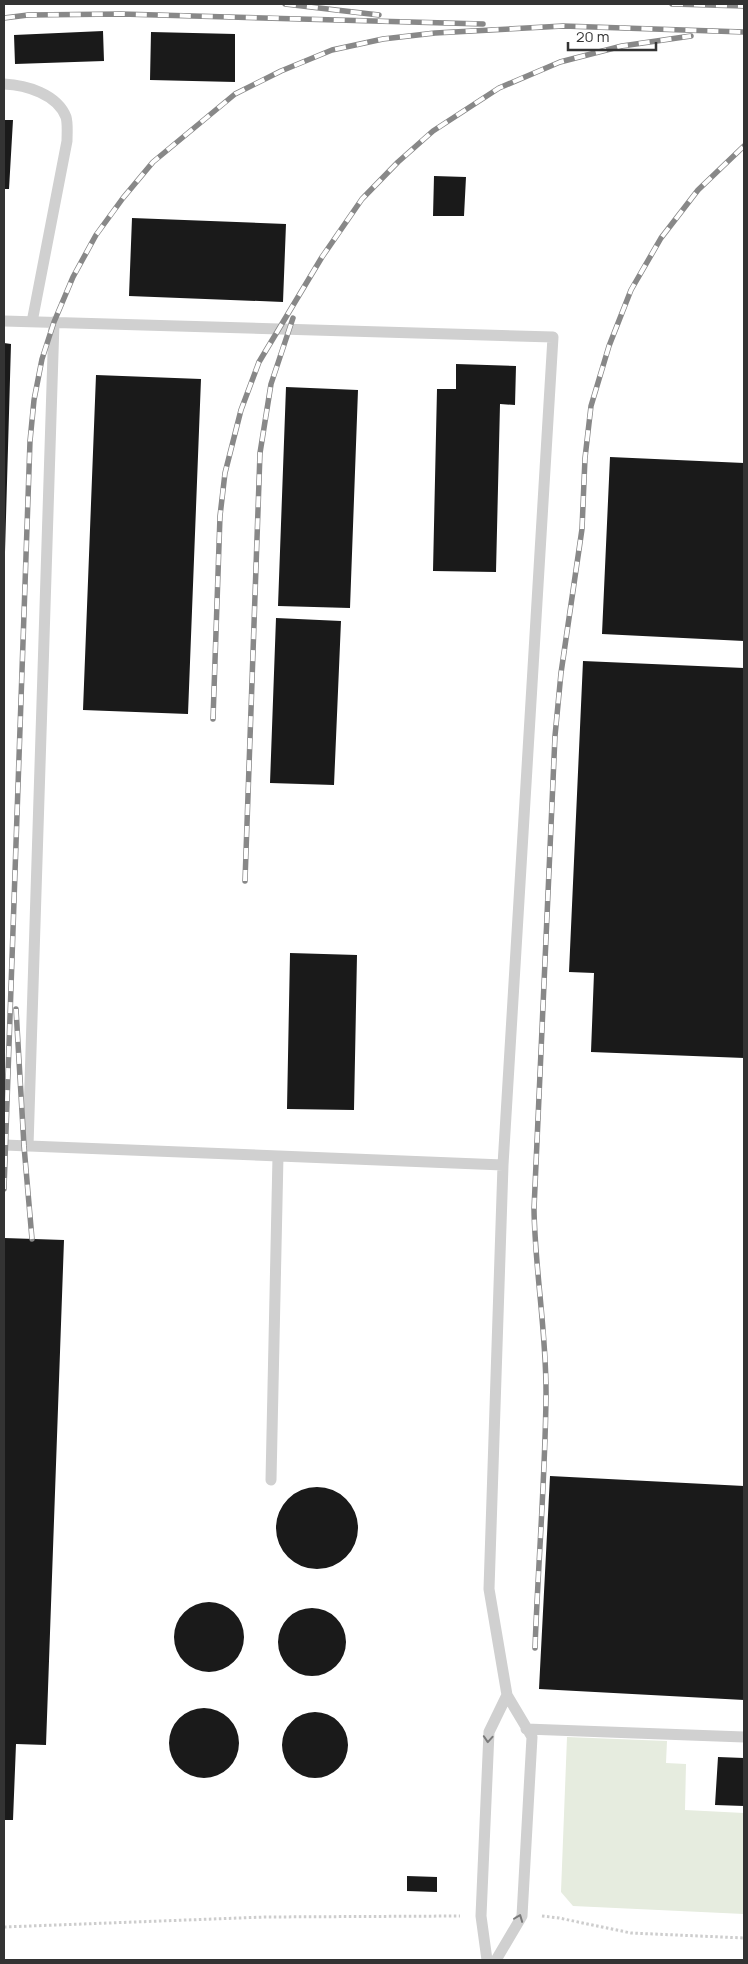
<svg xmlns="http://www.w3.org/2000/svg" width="748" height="1964" viewBox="0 0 748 1964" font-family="Manrope,sans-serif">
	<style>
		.green { fill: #e6ecdf }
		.building { fill: #1a1a1a }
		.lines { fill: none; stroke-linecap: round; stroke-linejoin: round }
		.path { stroke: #cdcdcd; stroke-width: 3; stroke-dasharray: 2.5 2.5; stroke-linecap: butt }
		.service { stroke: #d0d0d0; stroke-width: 11 }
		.rail-casing { stroke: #888; stroke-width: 5.5 }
		.rail { stroke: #fff; stroke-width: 4; stroke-dasharray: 11; stroke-linecap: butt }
		.oneway { stroke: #7a7a7a }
	</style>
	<rect width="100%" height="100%" fill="#fff"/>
	<path class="green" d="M567,1737L667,1741L666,1763L686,1764L685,1810L744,1813V1914L573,1906L561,1892Z"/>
	<path class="building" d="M103,31L104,61L15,64L14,35Z
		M151,32L235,34V82L150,80Z
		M4,120H13L9,189H4Z
		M434,176L466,177L464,216H433Z
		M132,218L286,224L283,302L129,296Z
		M4,343L11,344L5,552H4Z
		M456,364L516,366L515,405L500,404L496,572L433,571L437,389H456Z
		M96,375L201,379L188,714L83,710Z
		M286,387L358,390L350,608L278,606Z
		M610,457L744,463V641L602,634Z
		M276,618L341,621L334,785L270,783Z
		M583,661L744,668V1058L591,1052L594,973L569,972Z
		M290,953L357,955L354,1110L287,1109Z
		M4,1238L64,1240L46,1745L16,1744L13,1820H4Z
		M550,1476L744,1486V1700L539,1689Z
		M276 1528a41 41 0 1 1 82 0a41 41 0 1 1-82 0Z
		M174 1637a35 35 0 1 1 70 0a35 35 0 1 1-70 0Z
		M278 1642a34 34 0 1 1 68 0a34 34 0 1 1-68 0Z
		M169 1743a35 35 0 1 1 70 0a35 35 0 1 1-70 0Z
		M282 1745a33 33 0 1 1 66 0a33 33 0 1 1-66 0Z
		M718,1757L744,1758V1806L715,1805Z
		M407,1876L437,1877V1892L407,1891Z"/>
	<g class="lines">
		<path class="path" d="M542,1916L559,1918L631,1933L744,1938
			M4,1927L265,1917L460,1916"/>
		<path class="service" d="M4,84C26,85 57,94 66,117C68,124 67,133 67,141L32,322
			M4,321L553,337L503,1165L489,1589L507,1695L532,1737L522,1916L496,1960
			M4,1145L503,1165
			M28,1146L54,322
			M271,1480L278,1156
			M526,1729L744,1737
			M487,1960L481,1916L489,1732L507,1695"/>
		<g class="rail-casing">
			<path id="rail" d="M285,4L379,15
				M672,4L744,6
				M4,18L28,15L121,14L483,24
				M213,719L220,516L225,473L241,410L259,362L322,257L362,199L398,162L433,131L499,88L560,62L622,46L691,36
				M245,881L260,453L271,384L293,318
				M16,1009L24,1146L32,1239
				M4,1189L30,441L34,400L42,359L54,322L73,277L96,235L123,198L153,162L235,94L281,71L332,50L383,39L435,33L563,26L744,32
				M535,1648C538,1565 545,1481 546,1398C547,1335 535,1272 534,1209L555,736L561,673L582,529L585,458L591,406L609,346L631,290L661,238L698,190L744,146"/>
		</g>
		<use href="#rail" class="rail"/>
	</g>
	<defs><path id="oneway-chevron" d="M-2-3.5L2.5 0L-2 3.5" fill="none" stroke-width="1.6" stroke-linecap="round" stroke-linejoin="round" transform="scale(1.25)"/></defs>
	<g class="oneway">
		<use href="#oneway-chevron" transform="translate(488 1739) rotate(94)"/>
		<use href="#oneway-chevron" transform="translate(519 1918) rotate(-69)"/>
	</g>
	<rect width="748" height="1964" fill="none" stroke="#333333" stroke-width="10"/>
	<path d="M568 42v8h88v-8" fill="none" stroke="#333333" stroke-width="2.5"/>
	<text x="576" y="42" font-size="15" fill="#333333" stroke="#ffffff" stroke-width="4" paint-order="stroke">20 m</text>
</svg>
